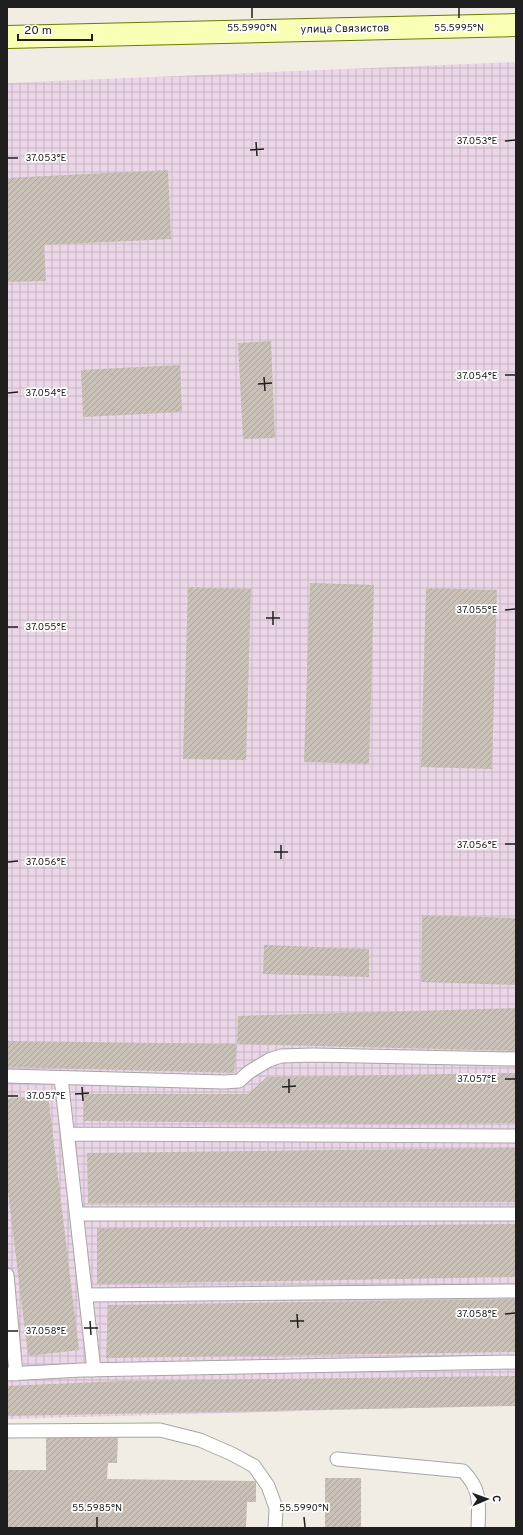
<svg xmlns="http://www.w3.org/2000/svg" width="523" height="1535" viewBox="0 0 523 1535" font-family="Overpass,sans-serif">
	<style>
		.industrial { fill: url(#industrial-grid) }
		.building { fill: url(#building-hatch) }
		.lines { fill: none; stroke-linecap: round; stroke-linejoin: round }
		.lane-casing { stroke: #a6a6a6; stroke-width: 15 }
		.secondary-casing { stroke: #6a7c00; stroke-width: 24 }
		.lane { stroke: #fff; stroke-width: 13 }
		.secondary { stroke: #f9ffb4; stroke-width: 22 }
		.ticks { fill: none; stroke: #1f1f1f; stroke-width: 1.5 }
		.labels { text-anchor: middle; dominant-baseline: central; stroke-width: 3.5; stroke-linejoin: round; paint-order: stroke }
		.street-label { font-size: 11px; fill: #1f1f1f; stroke: #fff }
		.ticks-label { font-size: 10px; text-anchor: middle; fill: #1f1f1f; stroke: #fff; stroke-width: 3.5; stroke-linejoin: round; paint-order: stroke }
	</style>
	<defs>
		<pattern id="industrial-grid" width="8" height="8" patternUnits="userSpaceOnUse"><rect width="8" height="8" fill="#ead6e6"/><path d="M0 4h8M4 0v8" fill="none" stroke="#c8b7c5"/></pattern>
		<pattern id="building-hatch" width="6" height="6" patternUnits="userSpaceOnUse"><rect width="6" height="6" fill="#c9c0b7"/><path d="M-1 1l2-2M0 6l6-6M5 7l2-2" fill="none" stroke="#aca59d"/></pattern>
	</defs>
	<rect width="100%" height="100%" fill="#f1ede4"/>
	<path class="industrial" d="M516,62V1405L7,1419V83Z"/>
	<path class="building" d="M168,170L171,239L44,245L46,281L7,282V178Z
		M271,341L275,438L243,439L238,343Z
		M180,365L182,412L83,417L81,370Z
		M310,583L374,585L369,764L304,762Z
		M188,587L251,589L246,760L183,759Z
		M426,588L497,590L492,769L421,767Z
		M422,915L516,918V985L421,982Z
		M264,945L369,949V977L263,974Z
		M516,1008V1051L237,1044L234,1073L7,1067V1041L237,1044L238,1016Z
		M516,1073V1123L365,1124L83,1121L84,1094H248L267,1077Z
		M48,1094L79,1350L28,1356L7,1183V1099Z
		M516,1148V1202L88,1203L87,1153Z
		M516,1224V1277L97,1284V1228Z
		M516,1299V1352L106,1358L108,1305Z
		M516,1376V1406L7,1416V1386L121,1381Z
		M46,1437L118,1438L117,1463H108L107,1479L256,1481V1502H247L246,1528H7V1470H46Z
		M325,1478H361V1528H325Z"/>
	<g class="lines">
		<g class="lane-casing">
			<path id="lane" d="M7,1076L224,1082L239,1081L249,1072L269,1060L281,1056L313,1055L516,1059
				M61,1078L94,1370
				M68,1134L516,1136
				M77,1214H516
				M7,1275L16,1374
				M86,1295L516,1291
				M7,1374L82,1370L516,1362
				M7,1431L160,1430L200,1440L232,1454L254,1466L268,1486L276,1508L275,1528
				M337,1459L463,1471C481,1489 479,1503 478,1528"/>
		</g>
		<g class="secondary-casing">
			<path id="secondary" d="M7,37L516,25"/>
		</g>
		<use href="#lane" class="lane"/>
		<use href="#secondary" class="secondary"/>
	</g>
	<path class="ticks" d="M252,8V18M459,8V18M505,141L515,140M256,142L257,156M250,150L264,149M8,158H18M505,375H515M264,377L265,391M258,384L272,383M8,393L18,392M505,610L515,609M273,611V625M266,618H280M8,627H18M505,844H515M281,845V859M274,852H288M8,862L18,861M289,1079V1093M505,1079H515M82,1087L83,1101M282,1087L296,1086M75,1094L89,1093M8,1096H18M297,1314L298,1328M505,1314L515,1313M90,1321L91,1335M290,1321H304M84,1328H98M8,1331H18M97,1517V1527M304,1517L305,1527"/>
	<g class="labels">
		<g class="street-label">
			<text transform="translate(345 29) rotate(-1)">улица Связистов</text>
		</g>
	</g>
	<g class="ticks-label">
		<text x="252" y="31">55.5990°N</text>
		<text x="459" y="31">55.5995°N</text>
		<text x="477" y="144">37.053°E</text>
		<text x="46" y="161">37.053°E</text>
		<text x="477" y="379">37.054°E</text>
		<text x="46" y="396">37.054°E</text>
		<text x="477" y="613">37.055°E</text>
		<text x="46" y="630">37.055°E</text>
		<text x="477" y="848">37.056°E</text>
		<text x="46" y="865">37.056°E</text>
		<text x="477" y="1082">37.057°E</text>
		<text x="46" y="1099">37.057°E</text>
		<text x="477" y="1317">37.058°E</text>
		<text x="46" y="1334">37.058°E</text>
		<text x="97" y="1511">55.5985°N</text>
		<text x="304" y="1511">55.5990°N</text>
	</g>
	<rect width="523" height="1535" fill="none" stroke="#1f1f1f" stroke-width="16"/>
	<g transform="translate(487 1499) rotate(88)" stroke="#ffffff" stroke-width="3" paint-order="stroke">
	<path d="M0-3L7 15L0 10L-7 15Z" fill="#1f1f1f"/>
	<text y="-6" font-size="11" font-weight="bold" text-anchor="middle" fill="#1f1f1f">С</text>
	</g>
	<path d="M18 34v6h74v-6" fill="none" stroke="#1f1f1f" stroke-width="2"/>
	<text x="24" y="34" font-size="12" fill="#1f1f1f" stroke="#ffffff" stroke-width="3" paint-order="stroke">20 m</text>
</svg>
